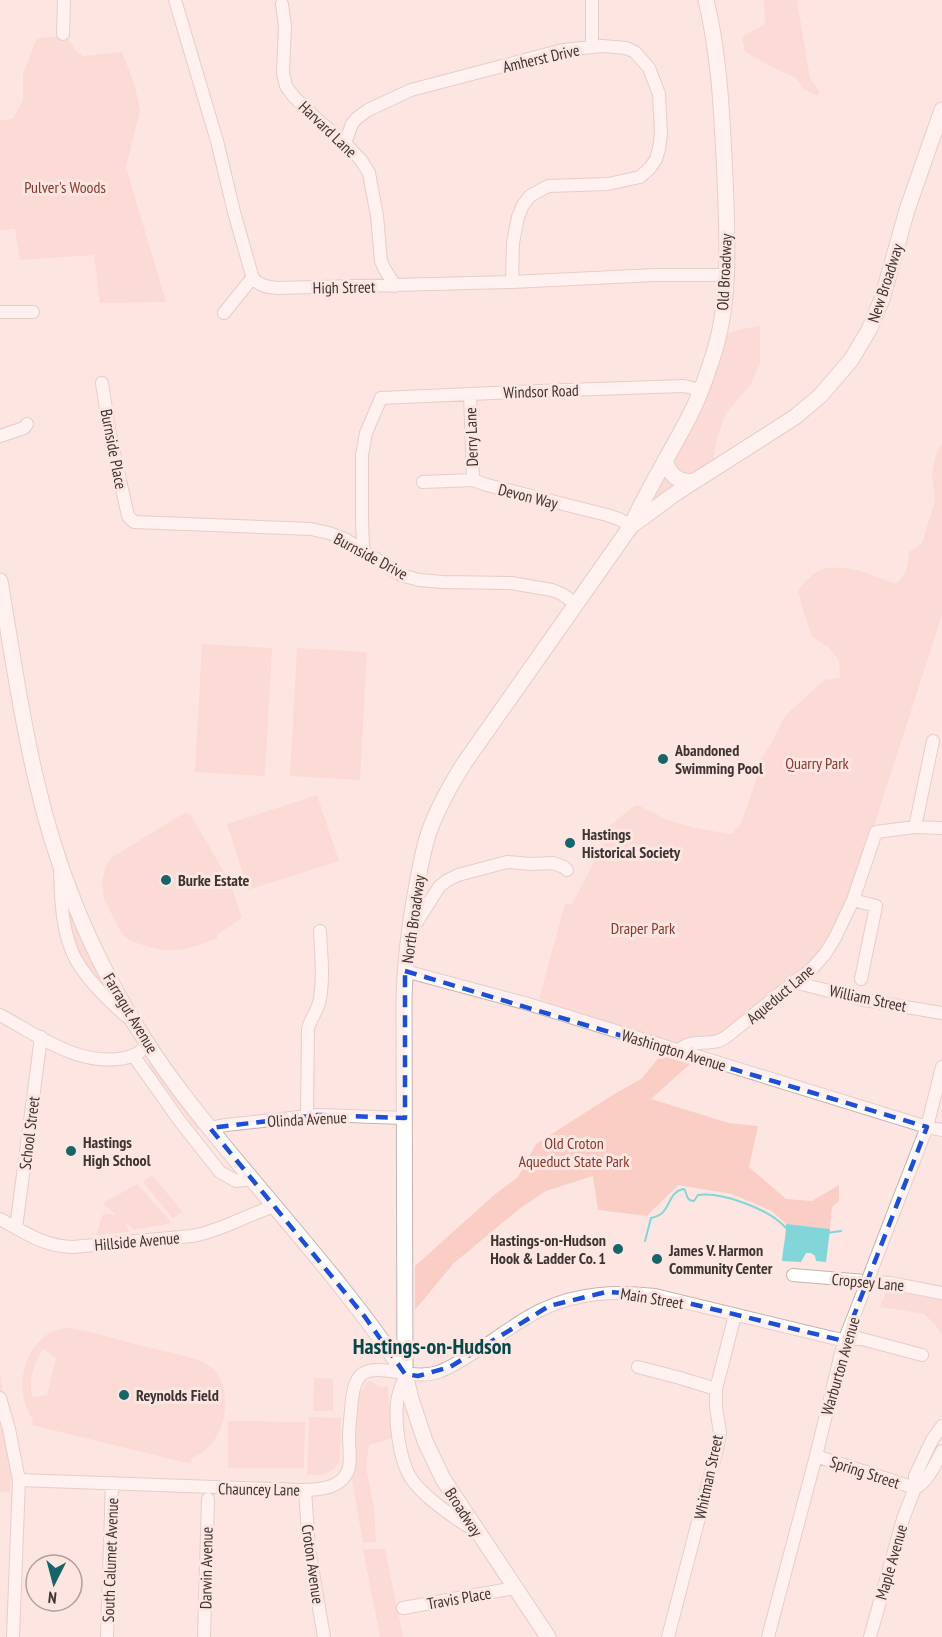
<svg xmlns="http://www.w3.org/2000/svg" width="942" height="1637" viewBox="0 0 942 1637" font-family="'PT Sans Narrow',sans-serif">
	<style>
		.green { fill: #facdc5; fill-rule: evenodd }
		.water { fill: #82d5d8 }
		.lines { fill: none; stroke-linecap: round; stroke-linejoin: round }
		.stream { stroke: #82d5d8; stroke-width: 2 }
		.minor-casing { stroke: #c7b1ad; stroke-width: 14 }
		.major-casing { stroke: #c7b1ad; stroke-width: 17 }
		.minor { stroke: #fff; stroke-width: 12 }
		.major { stroke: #fff; stroke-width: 15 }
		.minor-bridge-casing { stroke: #c7b1ad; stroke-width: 14; stroke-linecap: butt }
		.minor-bridge { stroke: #fff; stroke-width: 12 }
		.marked { fill: none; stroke: #1d4ed8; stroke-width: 4.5; stroke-dasharray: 12 8; stroke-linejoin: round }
		.poi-dot { fill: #176568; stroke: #fde6e2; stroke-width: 2 }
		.labels { text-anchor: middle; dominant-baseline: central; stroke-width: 6; stroke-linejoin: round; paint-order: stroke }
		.street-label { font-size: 16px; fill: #3c3432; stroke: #fde6e2 }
		.park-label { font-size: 16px; fill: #88382f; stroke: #fde6e2 }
		.poi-label { font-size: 16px; font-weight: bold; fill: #3c3432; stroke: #fde6e2; text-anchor: start }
		.district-label { font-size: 22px; font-weight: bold; fill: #05484a; stroke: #fde6e2 }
	</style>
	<rect width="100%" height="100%" fill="#fde6e2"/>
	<path class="green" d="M764,0H797L810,78L820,92L817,96L804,89L795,77L782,72L745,52L742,37L765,24Z
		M66,36L76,51L83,56L122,52L135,86L140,111L126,167L166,302L100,303L94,255L20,260L15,229L0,230V120L13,119L23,100V74L37,38Z
		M760,326V363L751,384L726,413L717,439L713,462L653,500L654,488L721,336L738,330Z
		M942,444V615L850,900L822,951L810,965L723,1036L676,1045L539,999L565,904H572L609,833L606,829L631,808L637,805C649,810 660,817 671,821C691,828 712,831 732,834L741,823L756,781L758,764L773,741L781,723L788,713L824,680L840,678L839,660L828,647L812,637L802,607L798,589C804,584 812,573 820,570C843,562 874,575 895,584C907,576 908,566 909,552L922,543L935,501L932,474L936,455Z
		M202,644L272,648L265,776L195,772Z
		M297,648L367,652L360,780L290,776Z
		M317,795L339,861L248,890L227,824Z
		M184,813L190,814L230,882L242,918L218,934L217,938C188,950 170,955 140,944C134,942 128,941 124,936C117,927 113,916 108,907C99,892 101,872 111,858Z
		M66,901L82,941L107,991L88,970L74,947Z
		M661,1055L690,1064L651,1099L729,1123L758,1126L749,1167L786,1199L812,1201L839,1185V1201L832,1207L830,1229L786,1224L772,1211L732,1194L678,1185L647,1216L598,1210L593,1176L546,1191L519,1209L454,1263L415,1310V1266L494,1195L518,1177L536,1144L611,1096L641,1079Z
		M152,1064L200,1129L197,1130L149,1066Z
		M152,1175L182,1211L173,1219L143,1182Z
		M137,1184L172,1223L134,1230L126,1223L129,1232L96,1235L103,1214H111L116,1215L103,1203Z
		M889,1285L942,1296V1335L936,1326L924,1314L880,1307Z
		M67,1328C91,1331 115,1339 139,1345C159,1350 181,1354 201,1361C205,1363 210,1366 213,1369C225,1380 227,1400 224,1416C221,1434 210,1451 192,1458L191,1464L32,1425L33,1419C10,1390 26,1331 67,1328ZM43,1349L56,1358L47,1395L32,1397C29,1380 33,1364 43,1349Z
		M0,1371L13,1472H11L10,1492H0Z
		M314,1378L333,1379V1411H313Z
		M370,1381L381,1387H387L388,1388L389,1406L391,1409L396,1437L369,1445L366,1468L374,1506L376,1542L363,1543L352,1480L354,1425L358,1396L367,1382Z
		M309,1417L341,1418L340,1462L334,1469L323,1475H307Z
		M228,1421L305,1422L304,1468H228Z
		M363,1549H385L403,1637H380Z"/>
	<path class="water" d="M786,1224L830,1229L826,1262L816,1261L815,1256L811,1253H806L801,1262L782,1261C783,1248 786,1237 786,1224Z"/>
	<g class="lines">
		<path class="stream" d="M827,1233L841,1231
			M645,1241L651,1218C656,1217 661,1215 664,1211C671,1202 671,1192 683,1189L685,1190C687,1196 687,1201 694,1201L698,1195C723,1192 769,1209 786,1228H789"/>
		<g class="minor-casing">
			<path id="minor" d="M175,0L217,141L234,212L253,279C261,286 267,287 277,288L512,282L655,275H726
				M282,4L285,26L283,73L286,86L294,97L319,121L345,143L361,160L369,173L377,216L381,261L384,268L395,286
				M63,34L64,0
				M592,47V0
				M345,143L352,124L357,118L368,110L411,90L563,50L602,46L626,48L635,52L649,68L659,94L661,134L659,149L656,159L650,168L640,177L608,184L548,186L530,196L523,205L518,217L513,243L512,282
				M0,312H33
				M224,313L253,277
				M102,383L110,435L128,516L134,522L311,529L329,533L345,539L401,575L419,580L443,582L511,583L552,590L562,594L576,604
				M470,394L473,480
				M0,436L24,428L27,424
				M423,482L473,480L487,485L607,515L619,519L631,526
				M365,552L363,546L362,521V455L366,433L381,398L538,391L684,386L701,390
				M915,827L933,741
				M60,872C61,901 62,934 76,960C88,981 108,1000 126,1016
				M853,900L876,906L861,979
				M410,933L439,887L446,881L458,875L507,862L532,864L553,863L564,867L567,870
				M405,971L528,1004L927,1127L942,1130
				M794,982L864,1000L942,1013
				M0,1015C39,1036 85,1071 132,1056C138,1054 143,1049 148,1045
				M679,1051C688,1039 704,1045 718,1041C723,1040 727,1036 731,1033L794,982L810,971L825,954L835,938L853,900L876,832L915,827L942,828
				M133,1055L179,1120L220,1172L236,1181L252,1179
				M307,1116L308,1029C310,1018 319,1010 320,998C324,977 321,953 320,931
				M210,1128L226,1125L318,1115L405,1118
				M895,1209L927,1127L942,1067
				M0,1219C24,1232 45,1247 73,1247L192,1236C221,1231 246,1215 275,1206
				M16,1228L41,1037
				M793,1275L890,1283L942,1293
				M638,1367L680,1378L716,1389
				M405,1376C402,1384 398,1393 397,1402C395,1423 399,1456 409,1475C420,1495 457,1520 476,1531
				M0,1398L9,1429L19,1480L13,1637
				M816,1456L915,1488
				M19,1480L300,1490C318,1490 344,1489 349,1467C351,1458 349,1448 349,1439C349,1426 351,1412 352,1399C353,1390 355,1380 362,1374C379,1362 413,1381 438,1372C458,1365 475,1351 493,1340C509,1329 525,1317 543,1309C579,1292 616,1291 655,1295L833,1338L848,1341L858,1338L922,1355
				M915,1488C929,1481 935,1464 942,1451
				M305,1490L309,1549L324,1637
				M403,1608L515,1588
				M107,1637L112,1483
				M204,1637L208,1499
				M668,1637L718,1445L720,1433L716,1407V1389L735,1315
				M768,1637L816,1456L844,1341L857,1308
				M870,1637L903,1519L915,1488V1476L932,1440L942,1426"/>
		</g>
		<g class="major-casing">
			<path id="major" d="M665,460C669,474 679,484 693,481
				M634,524L676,493L795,417L820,396L851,360L869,330L882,299L907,210L942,110
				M0,581C11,646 20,711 35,775C56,869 94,962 147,1043C169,1078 195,1110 221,1142C283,1218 351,1292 405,1374
				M548,1637L443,1479L425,1441L411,1399L405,1374L404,997C405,963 409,929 415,895C419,874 422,853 429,832C438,807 451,784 465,762L631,526C648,488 670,454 689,417C698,400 705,381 711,362C732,303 727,238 725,177C722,117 720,58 706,0"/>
		</g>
		<use href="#minor" class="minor"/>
		<use href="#major" class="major"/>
		<g class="minor-bridge-casing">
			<path id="minor-bridge" d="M857,1308L895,1209"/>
		</g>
		<use href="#minor-bridge" class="minor-bridge"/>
	</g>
	<path d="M0 0H942V1637H0ZM405,971L927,1127L844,1341L655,1295L606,1292L549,1306L450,1367L418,1376L405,1374L365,1317L210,1128L318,1115L405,1118Z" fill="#fde6e2" fill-opacity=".55" fill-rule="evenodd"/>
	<path class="marked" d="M405,971L927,1127L844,1341L655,1295L606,1292L549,1306L450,1367L418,1376L405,1374L365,1317L210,1128L318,1115L405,1118Z"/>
	<g class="poi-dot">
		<circle cx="663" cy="759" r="6"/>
		<circle cx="570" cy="843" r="6"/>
		<circle cx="166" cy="880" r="6"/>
		<circle cx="71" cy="1151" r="6"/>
		<circle cx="618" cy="1249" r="6"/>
		<circle cx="657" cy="1259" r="6"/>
		<circle cx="124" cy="1395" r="6"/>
	</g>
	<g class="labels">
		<g class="street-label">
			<text transform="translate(541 58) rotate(-13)">Amherst Drive</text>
			<text transform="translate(328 129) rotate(44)">Harvard Lane</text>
			<text transform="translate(724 272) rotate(-87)">Old Broadway</text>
			<text transform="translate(885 283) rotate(-72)">New Broadway</text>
			<text transform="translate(344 287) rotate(-1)">High Street</text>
			<text transform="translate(541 391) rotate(-2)">Windsor Road</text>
			<text transform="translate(471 437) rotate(-92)">Derry Lane</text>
			<text transform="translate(114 449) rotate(79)">Burnside Place</text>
			<text transform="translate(528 496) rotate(14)">Devon Way</text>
			<text transform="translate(371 556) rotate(28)">Burnside Drive</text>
			<text transform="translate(413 919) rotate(-82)">North Broadway</text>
			<text transform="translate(780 994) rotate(-40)">Aqueduct Lane</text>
			<text transform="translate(868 998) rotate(12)">William Street</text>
			<text transform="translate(131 1013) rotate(59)">Farragut Avenue</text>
			<text transform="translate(674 1050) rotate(17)">Washington Avenue</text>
			<text transform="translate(307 1119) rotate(-3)">Olinda Avenue</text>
			<text transform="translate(29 1133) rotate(-83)">School Street</text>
			<text transform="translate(137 1241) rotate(-5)">Hillside Avenue</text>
			<text transform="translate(868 1282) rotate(5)">Cropsey Lane</text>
			<text transform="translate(652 1298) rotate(9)">Main Street</text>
			<text transform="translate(840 1366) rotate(-74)">Warburton Avenue</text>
			<text transform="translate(865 1472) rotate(18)">Spring Street</text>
			<text transform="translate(708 1477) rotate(-78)">Whitman Street</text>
			<text transform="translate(259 1489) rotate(1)">Chauncey Lane</text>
			<text transform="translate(464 1512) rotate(57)">Broadway</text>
			<text transform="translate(110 1560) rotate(-88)">South Calumet Avenue</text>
			<text transform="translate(891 1562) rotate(-74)">Maple Avenue</text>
			<text transform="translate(313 1564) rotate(82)">Croton Avenue</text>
			<text transform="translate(206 1568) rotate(-89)">Darwin Avenue</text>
			<text transform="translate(459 1598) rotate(-10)">Travis Place</text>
		</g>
		<g class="park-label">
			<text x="65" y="187">Pulver's Woods</text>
			<text x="817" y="763">Quarry Park</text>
			<text x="643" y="928">Draper Park</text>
			<text x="574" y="1143">Old Croton<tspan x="574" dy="18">Aqueduct State Park</tspan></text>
		</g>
		<g class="poi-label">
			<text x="675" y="750">Abandoned<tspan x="675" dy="18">Swimming Pool</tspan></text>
			<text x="582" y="834">Hastings<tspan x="582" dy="18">Historical Society</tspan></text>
			<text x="178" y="880">Burke Estate</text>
			<text x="83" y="1142">Hastings<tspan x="83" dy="18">High School</tspan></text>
			<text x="606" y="1240" text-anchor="end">Hastings-on-Hudson<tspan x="606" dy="18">Hook &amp; Ladder Co. 1</tspan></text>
			<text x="669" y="1250">James V. Harmon<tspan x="669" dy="18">Community Center</tspan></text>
			<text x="136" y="1395">Reynolds Field</text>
		</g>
		<g class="district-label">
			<text x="432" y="1346">Hastings-on-Hudson</text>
		</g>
	</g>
	<g transform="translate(54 1583) rotate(186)"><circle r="28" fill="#fde6e2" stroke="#b09f9c" stroke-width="1.5"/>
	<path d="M0-4.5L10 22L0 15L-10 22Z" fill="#176568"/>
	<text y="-9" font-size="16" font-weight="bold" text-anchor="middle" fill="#3c3432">N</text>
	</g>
</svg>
